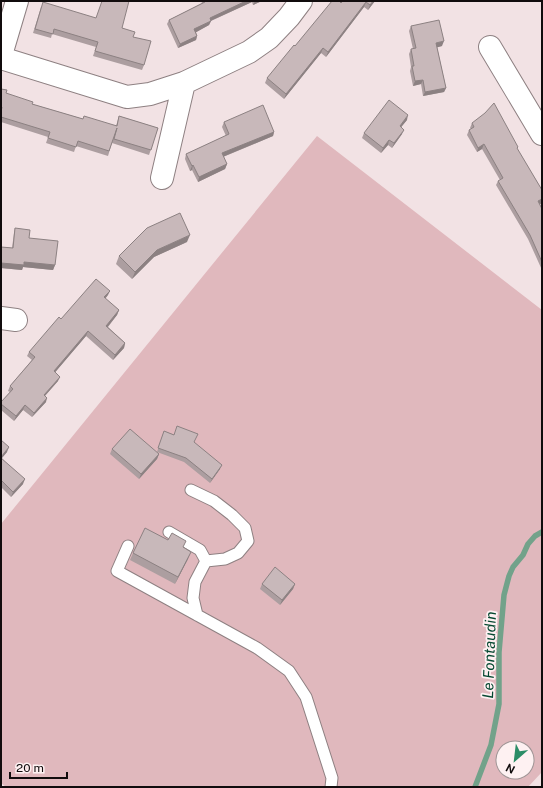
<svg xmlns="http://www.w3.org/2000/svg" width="543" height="788" viewBox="0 0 543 788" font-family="'Public Sans',sans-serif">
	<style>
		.green { fill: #e0b8bd; fill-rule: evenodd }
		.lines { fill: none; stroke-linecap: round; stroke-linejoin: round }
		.stream { stroke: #72a28a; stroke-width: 5.5 }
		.lane-casing { stroke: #8e8082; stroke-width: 13 }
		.street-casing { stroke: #8e8082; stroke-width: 24 }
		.lane { stroke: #fff; stroke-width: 11 }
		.street { stroke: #fff; stroke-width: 22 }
		.wall { fill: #ac9ea0 }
		.shaded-wall { fill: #8c8182 }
		.building { fill: #c8b8ba; stroke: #8c8182 }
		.labels { text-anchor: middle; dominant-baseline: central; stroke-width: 3.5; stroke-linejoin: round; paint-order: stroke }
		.water-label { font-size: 15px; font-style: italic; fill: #064831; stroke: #fef1f2 }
	</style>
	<rect width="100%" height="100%" fill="#f2e2e4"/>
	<path class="green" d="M317,136L542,310V772L528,787H6L1,783V524ZM503,748H527V772H503Z"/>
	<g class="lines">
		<path class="stream" d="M475,787L491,745L499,704V652L504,595L509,576L513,567L523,555L528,544L535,536L542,532"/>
		<g class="lane-casing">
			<path id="lane" d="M191,490L214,501L232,515L245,528L248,541L238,553L225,559L206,561
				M169,532L200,550L206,561L195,582L193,598L197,615
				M128,546L117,571L257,648L289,671L306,697L332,778L331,787"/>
		</g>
		<g class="street-casing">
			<path id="street" d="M490,47L542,134
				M1,55L17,1
				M1,58L127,97L150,94L184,83L249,52L269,38L289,17L301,1
				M162,178L184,83
				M1,318L16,320"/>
		</g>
		<use href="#lane" class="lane"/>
		<use href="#street" class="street"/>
	</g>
	<path class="wall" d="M201,1H262L253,5L252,2L211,21L209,25L196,32L197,36L196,40L178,48L167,24L169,20L202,3Z
		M375,1L368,10L364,7L326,57L321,53L284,99L265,83L267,78L295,46L341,3Z
		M41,7L122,28L133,37L144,65L142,70L93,56L96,47L52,34L51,38L33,33Z
		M411,26L442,46L437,47L446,88L444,92L423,96L421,84L413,86L410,71L411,67L409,54L411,49H413L409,31Z
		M1,89L6,93L32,104L83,119L116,126L119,116L158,128L149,155L112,143L114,136L108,156L76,146L74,152L46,143L48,137L1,122Z
		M407,120L401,127L402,134L392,148L388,145L381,153L362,138L364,133Z
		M224,122L274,132L273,136L223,157L227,164L225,169L198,182L192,170L190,171L185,159L186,154L226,136L222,127Z
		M472,123L517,149L542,190V203L540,204L542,209V270L528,239L496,185L498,181L500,180L482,149L477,152L467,135L469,130L471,129L470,128Z
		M15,228L29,238L55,265L53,270L23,267L22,270L1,268V247L12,248L14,233Z
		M187,242L154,257L132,279L116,264L119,256Z
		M108,295L105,299L119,310L117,315L108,327L125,343L124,348L113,360L86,336L55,372L58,381L45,396L46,402L32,417L23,410L14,421L1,410V402L10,392L8,391L10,386L32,360L27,356L29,352L61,319Z
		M164,431L194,442L220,469L210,483L184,462L157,452Z
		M1,440L7,452L2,458L23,484L11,497L1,487Z
		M112,449L159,454L157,459L139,479L110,454Z
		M183,548L188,559L175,584L130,560L133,553Z
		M262,584H295L293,589L280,605L260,589Z"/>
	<path class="shaded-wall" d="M246,1H252V2L208,22L210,18Z
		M255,1H262L253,5Z
		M373,1H375L368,10L370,5Z
		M366,2L364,7L326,57L328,52Z
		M211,21L209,25L193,34L194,29Z
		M197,36L196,40L178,48L180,44Z
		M444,41L442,46L435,48L436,43Z
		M323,48L321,53L284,99L286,94Z
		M423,80L421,84L413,86L415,81Z
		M446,88L444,92L423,96L425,92Z
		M408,115L407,120L398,131L400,126Z
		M404,130L402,134L392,148L394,143Z
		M274,132L273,136L220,158L222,153Z
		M389,140L388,145L381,153L383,148Z
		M484,144L482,149L477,152L478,148Z
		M227,164L225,169L198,182L199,177Z
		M193,165L192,170L190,171L192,166Z
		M542,199V203L537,206L538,201Z
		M190,235L187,242L154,257L132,279L135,272L157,250Z
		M24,262L55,265L53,270L23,267L22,270L1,268V263Z
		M110,291L108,295L102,302L104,297Z
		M119,310L117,315L105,330L106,326Z
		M88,331L86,336L52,376L54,371Z
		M125,343L124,348L113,360L115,355Z
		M60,377L58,381L42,399L44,395Z
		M47,398L46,402L32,417L34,413Z
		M25,405L23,410L14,421L16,416Z
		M9,447L7,452L1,459V457Z
		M159,454L157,459L139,479L141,474Z
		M222,465L220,469L210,483L212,479Z
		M25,479L23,484L11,497L13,492Z
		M191,552L188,559L175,584L178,577Z
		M295,584L293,589L280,605L282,600Z"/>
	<path class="building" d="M102,1H129L122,28L135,32L133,37L151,41L144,65L95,51L98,42L54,29L53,34L35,29L43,2L96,18Z
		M205,1H246L210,18L211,21L194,29L197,36L180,44L169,20L205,2Z
		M332,1H339L341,3L343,1H373L370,5L366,2L328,52L323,48L286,94L267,78L294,45L295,46Z
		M439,20L444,41L436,43L446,88L425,92L423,80L415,81L412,66H414L411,49L416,48L411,26Z
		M1,89L7,90L6,93L33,102L32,104L83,119L84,116L117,126L119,116L158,128L151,150L114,139L117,128L109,151L78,141L76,147L48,138L50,132L1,117V112L2,107L1,106Z
		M389,100L408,115L400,126L404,130L394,143L389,140L383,148L364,133Z
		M494,103L518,147L517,148L542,190V199L538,201L542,209V262L530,235L498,181L503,178L484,144L478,148L469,130L474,127L472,123L485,113Z
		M263,105L274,132L222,153L227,164L199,177L193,165L192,166L186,154L229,134L224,122Z
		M180,213L190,235L157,250L135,272L119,256L147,228Z
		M15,228L30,230L29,238L58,241L55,265L24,262V265L1,263V247L13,248Z
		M96,279L110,291L104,297L119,310L106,326L125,343L115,355L88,331L54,371L60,377L44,395L47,398L34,413L25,405L16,416L1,404V402L13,389L10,386L35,357L29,352L59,317L61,319Z
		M177,426L198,434L194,442L222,465L212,479L186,458L158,448L164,431L174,435Z
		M130,429L159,454L141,474L112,449Z
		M1,440L9,447L1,457Z
		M1,458L25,479L13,492L1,480Z
		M145,528L168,540L172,533L186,541L183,547L191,552L178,577L133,553Z
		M275,567L295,584L282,600L262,584Z"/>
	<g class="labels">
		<g class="water-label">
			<text transform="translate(489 655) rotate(-88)">Le Fontaudin</text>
		</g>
	</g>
	<rect width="543" height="788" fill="none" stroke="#110c0d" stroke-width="4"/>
	<g transform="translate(515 760) rotate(208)"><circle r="19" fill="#fef1f2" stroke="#9f9596"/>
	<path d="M0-3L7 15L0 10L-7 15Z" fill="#2c8d67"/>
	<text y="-6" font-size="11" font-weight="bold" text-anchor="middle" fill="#110c0d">N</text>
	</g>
	<path d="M10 772v6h57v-6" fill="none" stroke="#110c0d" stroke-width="2"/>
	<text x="16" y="772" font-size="12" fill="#110c0d" stroke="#fef1f2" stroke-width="3" paint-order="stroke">20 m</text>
</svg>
